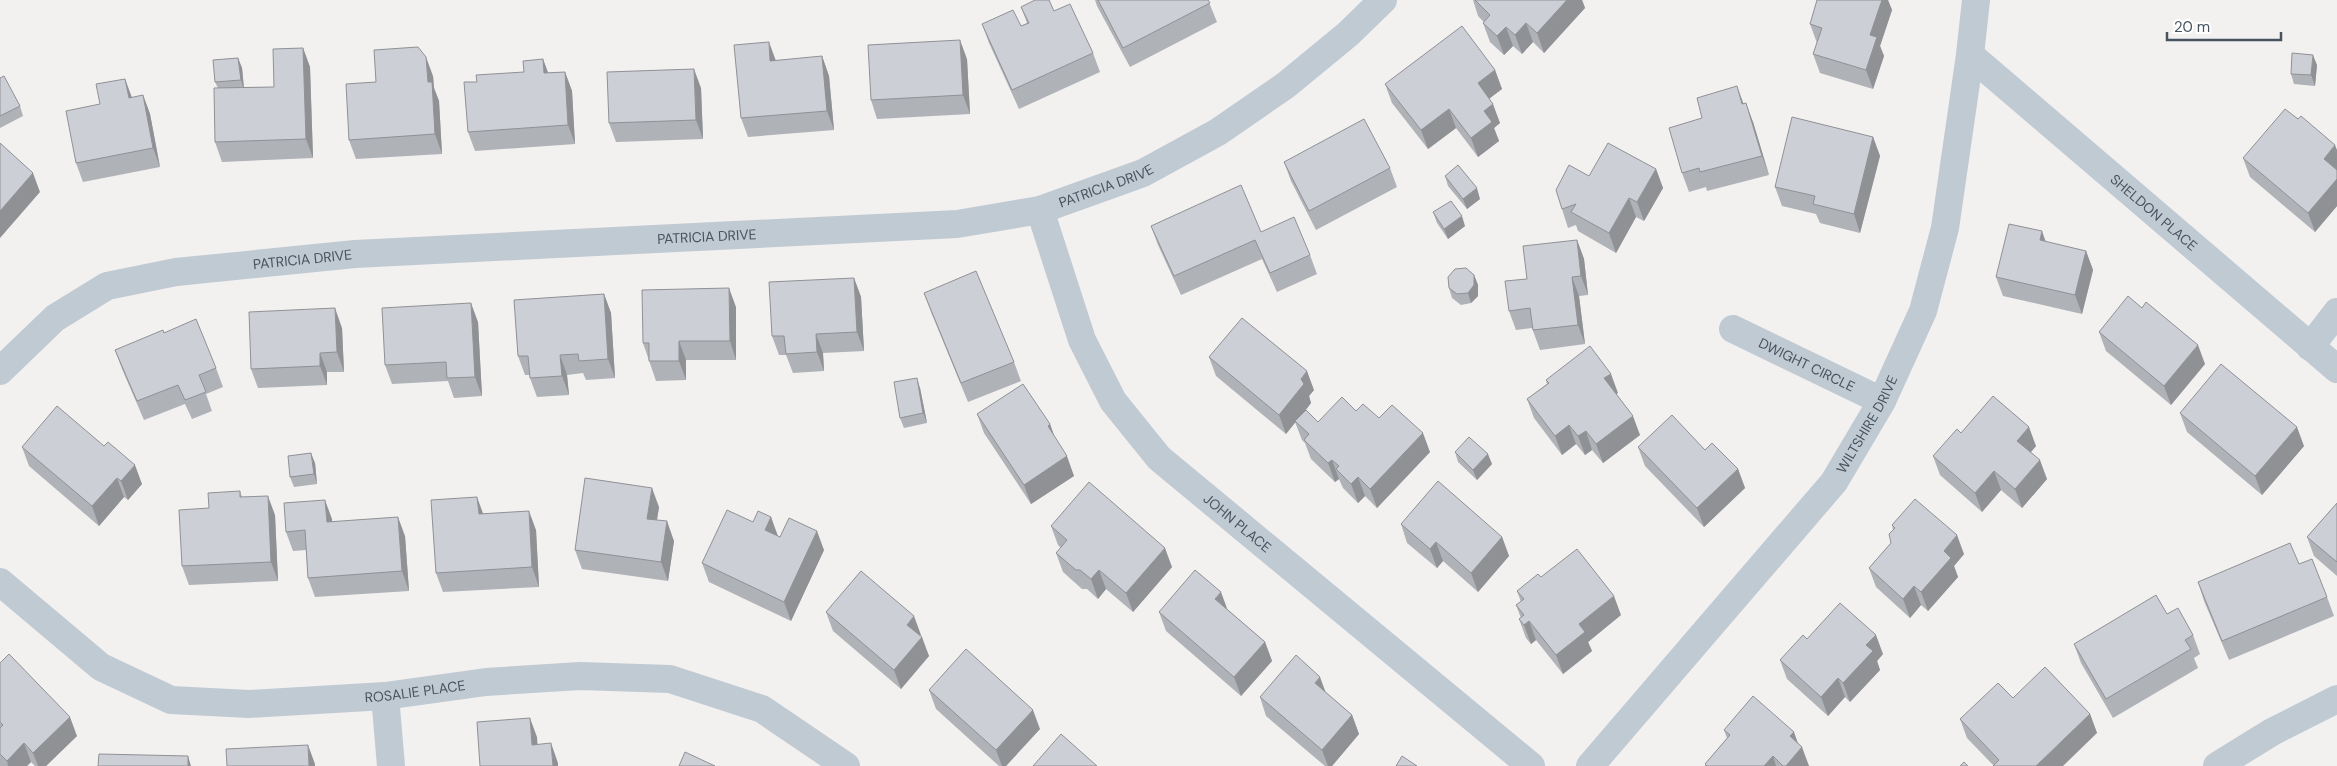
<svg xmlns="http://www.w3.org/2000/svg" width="2337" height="766" viewBox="0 0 2337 766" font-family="'DM Sans',sans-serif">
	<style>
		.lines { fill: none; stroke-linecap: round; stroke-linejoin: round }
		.street { stroke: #c0cad3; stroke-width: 28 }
		.wall { fill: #afb2b7 }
		.shaded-wall { fill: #8f9195 }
		.building { fill: #cccfd5; stroke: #8f9195 }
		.labels { text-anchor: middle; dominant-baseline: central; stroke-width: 5; stroke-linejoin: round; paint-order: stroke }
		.street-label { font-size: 14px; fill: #47535f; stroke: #fff }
	</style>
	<rect width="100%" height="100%" fill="#f3f0f0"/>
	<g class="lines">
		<g class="street">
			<path id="s1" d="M1970,55L2337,369"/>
			<path id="s2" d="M1040,210L1082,340L1113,401L1159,458L1531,766"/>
			<path id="s3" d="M1733,329L1882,401"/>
			<path d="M2310,347L2337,312"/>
			<path id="s4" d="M0,371L55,318L107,286L176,272L355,254L957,224L1040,210L1143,173L1218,132L1286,85L1348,34L1383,0"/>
			<path id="s5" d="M0,582L101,667L171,700L249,704L385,696L486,682L580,676L670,679L762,709L846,766"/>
			<path d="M385,696L391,766"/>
			<path id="s6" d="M1590,766L1834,482L1882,401L1923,311L1945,228L1970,55L1976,0"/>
			<path d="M2217,766L2272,732L2337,699"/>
		</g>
	</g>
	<path class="wall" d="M1095,0H1208L1217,22L1130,67L1097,6Z
		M1473,0H1582L1585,8L1544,53L1533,42L1522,54L1513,46L1504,55L1490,42L1483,23L1484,22L1478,16Z
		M1817,0H1888L1892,10L1880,46L1884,56L1873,89L1820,73L1813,54L1817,43L1810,24Z
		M1021,7L1054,11L1093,53L1100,72L1019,109L989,43L982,24L1021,26L1027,23Z
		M303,48L310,67L313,158L222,162L215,142L218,88L215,82L238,58L242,68L244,87H274Z
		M822,56L829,76L834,130L748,137L741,118Z
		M543,59L548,73L565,72L572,91L575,144L475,151L468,132L477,82L524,72Z
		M967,59L970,114L877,119L871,100Z
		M2317,65L2315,86L2294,84L2291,74Z
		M1495,70L1502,89L1489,98L1500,123L1494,128L1499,141L1478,157L1456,128L1428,149L1392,103L1385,84Z
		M433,76L434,88L439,101L442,154L356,159L349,140L376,82Z
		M0,78L20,106L23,116L0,128Z
		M125,79L132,98L143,95L150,114L160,167L83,182L76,163L100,104Z
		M701,88L703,139L616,142L609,123Z
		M1743,104L1753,122L1769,175L1707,191L1706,187L1689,192L1682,173L1702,118Z
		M2298,119L2337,150V206L2315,232L2250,177L2243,158Z
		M1873,137L1880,156L1860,233L1820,223L1816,214L1782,206L1775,187Z
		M1284,162L1390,168L1397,187L1316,230L1291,181Z
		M1656,169L1663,188L1644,221L1636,217L1616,253L1578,231L1576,225L1568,228L1562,209L1589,176Z
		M1445,176L1480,199L1467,209L1448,186Z
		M1433,212L1465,226L1448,239L1437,223Z
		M1151,226L1261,232L1310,255L1317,274L1277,292L1262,259L1181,295L1158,245Z
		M1577,240L1584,259L1588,295L1579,296L1585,344L1540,350L1532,328L1516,330L1509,311L1527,279Z
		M2045,242L2086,251L2093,270L2082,314L2003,296L1996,277Z
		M1474,275L1478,285V296L1471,303L1461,305L1452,298L1449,288Z
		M854,278L861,297L864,351L823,353L824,371L793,373L786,355H779L772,336Z
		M924,293L1014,362L1021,381L968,402L931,312Z
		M604,294L611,313L615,378L586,380L583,373L567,375L569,395L537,397L530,378V375H525L518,356Z
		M736,307V360H686V380L656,381L643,343Z
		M478,322L482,396L454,398L448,381L392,384L385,365Z
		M342,328L344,372H327V385L258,388L251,369Z
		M2099,332L2205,364L2171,405L2106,351Z
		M164,333L216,368L223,387L206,394L212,411L192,419L185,404L144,420L122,369L115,350Z
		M1209,357L1314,390L1309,396L1311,403L1306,410L1318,422L1356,411L1379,418L1430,452L1377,508L1365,496L1358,503L1343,488L1339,479L1335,482L1311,459L1305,443L1302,440L1295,422L1286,434L1216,376Z
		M1546,380L1618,393L1616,394L1640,435L1603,463L1592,450L1585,455L1576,444L1562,455L1534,418L1527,399L1547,384Z
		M920,388L927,423L904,428L900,418Z
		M2180,413L2304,446L2262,495L2187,432Z
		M977,414L1050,424L1055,438L1074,476L1031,504L984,433Z
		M1961,433L2036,446L2031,452L2047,479L2022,508L2001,490L1982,512L1940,475L1933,456Z
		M104,446L142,484L128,500L124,497L99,526L29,466L22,447Z
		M1638,447L1705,450L1738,469L1745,488L1704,527L1645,466Z
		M1455,452L1492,464L1477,480L1458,462Z
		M315,463L317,484L294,487L290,477Z
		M240,491L242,497L275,515L278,581L189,585L182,566L209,508Z
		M2337,503V576L2314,556L2307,537Z
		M659,507L657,520L674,541L668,581L582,569L575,550Z
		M483,514L536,530L539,587L443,592L436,573Z
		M771,517L778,536L824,550L791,621L709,582L702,563L753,522Z
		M332,519V522L405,536L409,591L315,597L308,578L306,550L293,551L286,532Z
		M1401,524L1502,537L1509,556L1478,592L1443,561L1437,568L1407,543Z
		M1892,525L1964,554L1954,566L1958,577L1928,611L1921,605L1910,618L1876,587L1869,568L1891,543L1893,530Z
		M1051,526L1172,567L1133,612L1106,589L1098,599L1087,589H1082L1063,572L1056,553L1061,548L1058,545Z
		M2299,564L2327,597L2334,616L2229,660L2204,601L2198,582Z
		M1541,577L1621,615L1588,642L1592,651L1563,674L1536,640L1531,644L1526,638L1519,619L1521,618L1516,605L1521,602L1517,591Z
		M1228,610L1265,642L1272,661L1241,696L1166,631L1159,612Z
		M826,612L921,635L920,636L929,656L901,689L833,631Z
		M2167,614L2193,635L2200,654L2194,658L2198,668L2113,718L2081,663L2074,644Z
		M1807,639L1883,654L1877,661L1880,670L1850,702L1845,697L1828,716L1787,679L1780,660Z
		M0,663L77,736L46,766H35L31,762L27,766H0Z
		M929,690L1040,729L1006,766H999L936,709Z
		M1326,693L1352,715L1359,734L1332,766H1325L1266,716L1260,697Z
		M2013,698L2090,714L2097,733L1993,765L1967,738L1960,719Z
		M1724,730L1798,743L1809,766H1705V764L1727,738Z"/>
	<path class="shaded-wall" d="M1567,0H1582L1585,8L1544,53L1537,33Z
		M1882,0H1888L1892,10L1880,46L1884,56L1873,89L1866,70L1870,35Z
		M1526,23L1533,42L1522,54L1515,35Z
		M1506,27L1513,46L1504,55L1497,36Z
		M960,40L967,59L970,114L963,95Z
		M769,42L776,61H770Z
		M303,48L310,67L313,158L306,139Z
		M2313,55L2317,65L2315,86L2311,75Z
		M822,56L829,76L834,130L827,111Z
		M426,57L433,76L434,88L439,101L442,154L435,134L428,82Z
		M238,58L242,68L244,90L241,80Z
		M543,59L550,78L544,73Z
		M694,69L701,88L703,139L696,120Z
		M1495,70L1502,89L1485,102L1478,83Z
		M565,72L572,91L575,144L568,125Z
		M125,79L132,98H129Z
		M1737,86L1744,105L1742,104Z
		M143,95L150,114L160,167L153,148Z
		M1746,103L1753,122L1769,175L1762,156Z
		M1493,104L1500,123L1494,128L1499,141L1478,157L1471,138L1484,111Z
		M1449,109L1456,128L1428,149L1421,130Z
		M1873,137L1880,156L1860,233L1854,214Z
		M2335,145L2337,150V171L2324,159Z
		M1656,169L1663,188L1644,221L1637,202Z
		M33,173L40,192L0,238V211Z
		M2337,179V206L2315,232L2308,213Z
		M1477,188L1480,199L1467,209L1463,199Z
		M1629,198L1636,217L1616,253L1609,233Z
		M1462,216L1465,226L1448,239L1444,229Z
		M2042,231L2049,251L2040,240Z
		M1577,240L1584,259L1588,295L1581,276Z
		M2086,251L2093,270L2082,314L2075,295Z
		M1474,275L1478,285V296L1471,303L1468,293Z
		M1572,277L1579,296L1585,344L1578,325Z
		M854,278L861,297L864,351L857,332Z
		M729,288L736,307V360L730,341Z
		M604,294L611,313L615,378L608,359Z
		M471,303L478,322L482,396L475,377Z
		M335,308L342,328L344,372L337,352Z
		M816,334L823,353L824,371L817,352Z
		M679,341L686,360V380L679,361Z
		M2198,345L2205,364L2171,405L2164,386Z
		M320,353L327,372V385L320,366Z
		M560,355L567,375L569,395L562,376Z
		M1307,371L1314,390L1309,396L1311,403L1286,434L1279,415L1301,379Z
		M1611,374L1618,393L1611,398L1604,378Z
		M917,378L920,388L927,423L923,413Z
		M1633,416L1640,435L1603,463L1596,444Z
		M1050,424L1057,444L1048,426Z
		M1569,425L1576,444L1562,455L1555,436Z
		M2029,427L2036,446L2024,460L2017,441Z
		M2297,427L2304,446L2262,495L2255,476Z
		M1586,431L1592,450L1585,455L1578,436Z
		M1423,433L1430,452L1377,508L1370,489Z
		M311,453L315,463L317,484L314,474Z
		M1488,454L1492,464L1477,480L1473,470Z
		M1067,456L1074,476L1031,504L1024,485Z
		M1332,460L1339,479L1335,482L1328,463Z
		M2040,460L2047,479L2022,508L2015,489Z
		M135,465L142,484L128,500L121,481Z
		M1738,469L1745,488L1704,527L1697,508Z
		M1994,471L2001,490L1982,512L1975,493Z
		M1358,477L1365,496L1358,503L1351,484Z
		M117,478L124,497L99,526L92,506Z
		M652,488L659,507L654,538L647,519Z
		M268,496L275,515L278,581L271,562Z
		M477,497L484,516L479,514Z
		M325,500L332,519L333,541L327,522Z
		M529,511L536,530L539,587L532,567Z
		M398,517L405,536L409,591L402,571Z
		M771,517L778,537L765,530Z
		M667,521L674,541L668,581L661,562Z
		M817,531L824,550L791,621L784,602Z
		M1957,535L1964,554L1954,566L1958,577L1928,611L1921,592L1944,551Z
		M1502,537L1509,556L1478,592L1471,573Z
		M1436,542L1443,561L1437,568L1430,549Z
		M1165,548L1172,567L1133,612L1126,593Z
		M1099,570L1106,589L1098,599L1091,579Z
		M1914,586L1921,605L1910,618L1903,599Z
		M1221,592L1228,611L1215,599Z
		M1614,596L1621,615L1588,642L1592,651L1563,674L1556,655L1579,624Z
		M914,616L921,635L914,644L907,625Z
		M1529,621L1536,640L1531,644L1524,625Z
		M1876,635L1883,654L1877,661L1880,670L1850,702L1843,683L1866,645Z
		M922,637L929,656L901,689L894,670Z
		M1265,642L1272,661L1241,696L1234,677Z
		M1320,677L1327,696L1315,683Z
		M1838,678L1845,697L1828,716L1821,697Z
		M1033,710L1040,729L1006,766H1002L996,750Z
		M2090,714L2097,733L2063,766H2036Z
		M1352,715L1359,734L1332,766H1328L1322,750Z
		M70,717L77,736L46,766H38L33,753Z
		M530,718L537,737L539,764L532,745Z
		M1794,732L1800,749L1802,747L1809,766H1786L1790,736Z
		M24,743L31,762L27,766H8L7,761Z
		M551,743L558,763V766H553Z
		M308,745L315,764V766H309Z
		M188,756L191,766H188Z
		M1773,756L1776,766H1764Z"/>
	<path class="building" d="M1035,0H1049L1054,11L1070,4L1093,53L1012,90L982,24L1013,10L1021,26L1029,23L1021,7Z
		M1098,0H1208L1210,3L1123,48Z
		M1475,0H1567L1537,33L1526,23L1515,35L1506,27L1497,36L1483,23L1490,15Z
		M1817,0H1882L1870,35L1877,37L1866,70L1813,54L1822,28L1810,24Z
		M1462,26L1495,70L1478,83L1493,104L1484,111L1492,122L1471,138L1449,109L1421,130L1385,84Z
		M960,40L963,95L871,100L868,45Z
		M769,42L770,61L822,56L827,111L741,118L734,45Z
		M418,47L426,57L428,82H432L435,134L349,140L346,84L376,82L374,50Z
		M303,48L306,139L215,142L214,88L274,87L273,49Z
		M2292,53L2313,55L2311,75L2291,74Z
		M238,58L241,80L215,82L213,60Z
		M543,59L544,73L565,72L568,125L468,132L464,82H477L476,75L524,72L523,61Z
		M694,69L696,120L609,123L607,72Z
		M4,76L20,106L0,116V78Z
		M125,79L129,98L143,95L153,148L76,163L66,111L100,104L96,84Z
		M1737,86L1742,104L1746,103L1762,156L1700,172L1699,168L1682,173L1669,128L1702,118L1697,98Z
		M2285,109L2298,119L2301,116L2335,145L2324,159L2337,170V179L2308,213L2243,158Z
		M1792,117L1873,137L1854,214L1813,204L1815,196L1775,187Z
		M1364,119L1390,168L1309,211L1284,162Z
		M0,143L33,173L0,211Z
		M1608,143L1656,169L1637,202L1629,198L1609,233L1571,212L1576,204L1562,209L1556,190L1569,165L1589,176Z
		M1458,165L1477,188L1463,199L1445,176Z
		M1241,185L1261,232L1294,217L1310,255L1270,273L1255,240L1174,276L1151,226Z
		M1451,201L1462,216L1444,229L1433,212Z
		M2009,224L2042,231L2040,240L2086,251L2075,295L1996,277Z
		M1577,240L1581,276L1572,277L1578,325L1533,330L1530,308L1509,311L1505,281L1527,279L1523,246Z
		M1466,268L1474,275V285L1468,293L1457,294L1449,288L1448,277L1455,269Z
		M976,271L1014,362L961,383L924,293Z
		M854,278L857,332L816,334L817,352L786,354L784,336H772L769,282Z
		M729,288L730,341H679V361H649V343H643L642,290Z
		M604,294L608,359L579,361L578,354L560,355L562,376L530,378L528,356H518L514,300Z
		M2128,296L2142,308L2146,302L2198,345L2164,386L2099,332Z
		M471,303L475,377L447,378L446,362L385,365L382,308Z
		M335,308L337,352L320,353V366L251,369L249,312Z
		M1242,318L1307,371L1301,379L1304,384L1279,415L1209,357Z
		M196,319L216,368L199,375L206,392L185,400L178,385L137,401L115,350L163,330L164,333Z
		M1590,346L1611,374L1604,378L1633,416L1596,444L1586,431L1578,436L1569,425L1555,436L1527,399L1549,383L1546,380Z
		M2221,364L2297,427L2255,476L2180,413Z
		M917,378L923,413L900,418L894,382Z
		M1023,384L1050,424L1048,426L1067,456L1024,485L977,414Z
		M1993,396L2029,427L2017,441L2040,460L2015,489L1994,471L1975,493L1933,456L1957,429L1961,433Z
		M1342,397L1356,411L1363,404L1379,418L1392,405L1423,433L1370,489L1358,477L1351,484L1336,469L1339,466L1332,460L1328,463L1304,440L1309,434L1295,421L1306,410L1318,422Z
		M57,406L104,446L108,442L135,465L121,481L117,478L92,506L22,447Z
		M1672,415L1705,450L1712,443L1738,469L1697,508L1638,447Z
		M1469,437L1488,454L1473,470L1455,452Z
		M311,453L314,474L290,477L288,456Z
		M585,478L652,488L647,519L667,521L661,562L575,550Z
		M1438,481L1502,537L1471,573L1436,542L1430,549L1401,524Z
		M1089,482L1165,548L1126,593L1099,570L1091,579L1080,570H1076L1056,553L1067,540L1051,526Z
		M240,491V497L268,496L271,562L182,566L179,510L209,508L208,493Z
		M477,497L479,514L529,511L532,567L436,573L431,500Z
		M1915,499L1957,535L1944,551L1951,558L1921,592L1914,586L1903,599L1869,568L1891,543L1889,534L1895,528L1892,525Z
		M325,500L327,522L398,517L402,571L308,578L305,530L286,532L284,503Z
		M2337,503V562L2307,537Z
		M727,510L753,522L758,511L771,517L765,530L780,537L789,518L817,531L784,602L702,563Z
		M2290,543L2299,564L2312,559L2327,597L2222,641L2198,582Z
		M1577,549L1614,596L1579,624L1585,632L1556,655L1529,621L1524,625L1519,619L1524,615L1516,605L1524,599L1517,591L1538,574L1541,577Z
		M1195,570L1221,592L1215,599L1265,642L1234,677L1159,612Z
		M861,571L914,616L907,625L922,637L894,670L826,612Z
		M2156,595L2167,614L2178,608L2193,635L2185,640L2191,649L2106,699L2074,644Z
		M1840,603L1876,635L1866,645L1873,651L1843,683L1838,678L1821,697L1780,660L1803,635L1807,639Z
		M966,649L1033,710L996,750L929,690Z
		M9,654L70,717L33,753L24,743L7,761L0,754V728L3,725L0,722V663Z
		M1296,655L1320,677L1315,683L1352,715L1322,750L1260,697Z
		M2045,667L2090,714L2036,766H1993L1999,760L1960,719L1998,683L2013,698Z
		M1753,696L1794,732L1790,736L1802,747L1786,766H1783L1773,756L1764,766H1707L1705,764L1730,735L1724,730Z
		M530,718L532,745L551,743L553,766H480L477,722Z
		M1061,734L1097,766H1033Z
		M308,745L309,766H227L226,749Z
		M685,752L715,766H679Z
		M99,754L188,756V766H98Z
		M1402,756L1417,766H1396Z
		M1964,762L1968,766H1960Z"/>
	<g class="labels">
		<g class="street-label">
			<text stroke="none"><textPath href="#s4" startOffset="1145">PATRICIA DRIVE</textPath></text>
			<text stroke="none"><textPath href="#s1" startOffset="242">SHELDON PLACE</textPath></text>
			<text stroke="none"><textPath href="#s4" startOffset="740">PATRICIA DRIVE</textPath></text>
			<text stroke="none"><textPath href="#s4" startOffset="335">PATRICIA DRIVE</textPath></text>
			<text stroke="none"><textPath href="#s3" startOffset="82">DWIGHT CIRCLE</textPath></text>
			<text stroke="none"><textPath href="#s6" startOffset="441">WILTSHIRE DRIVE</textPath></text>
			<text stroke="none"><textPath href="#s2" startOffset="380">JOHN PLACE</textPath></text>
			<text stroke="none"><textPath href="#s5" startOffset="454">ROSALIE PLACE</textPath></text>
		</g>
	</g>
	<path d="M2167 32v8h114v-8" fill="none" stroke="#47535f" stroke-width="2.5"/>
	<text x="2174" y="32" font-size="15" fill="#47535f" stroke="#ffffff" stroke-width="4" paint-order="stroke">20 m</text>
</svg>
